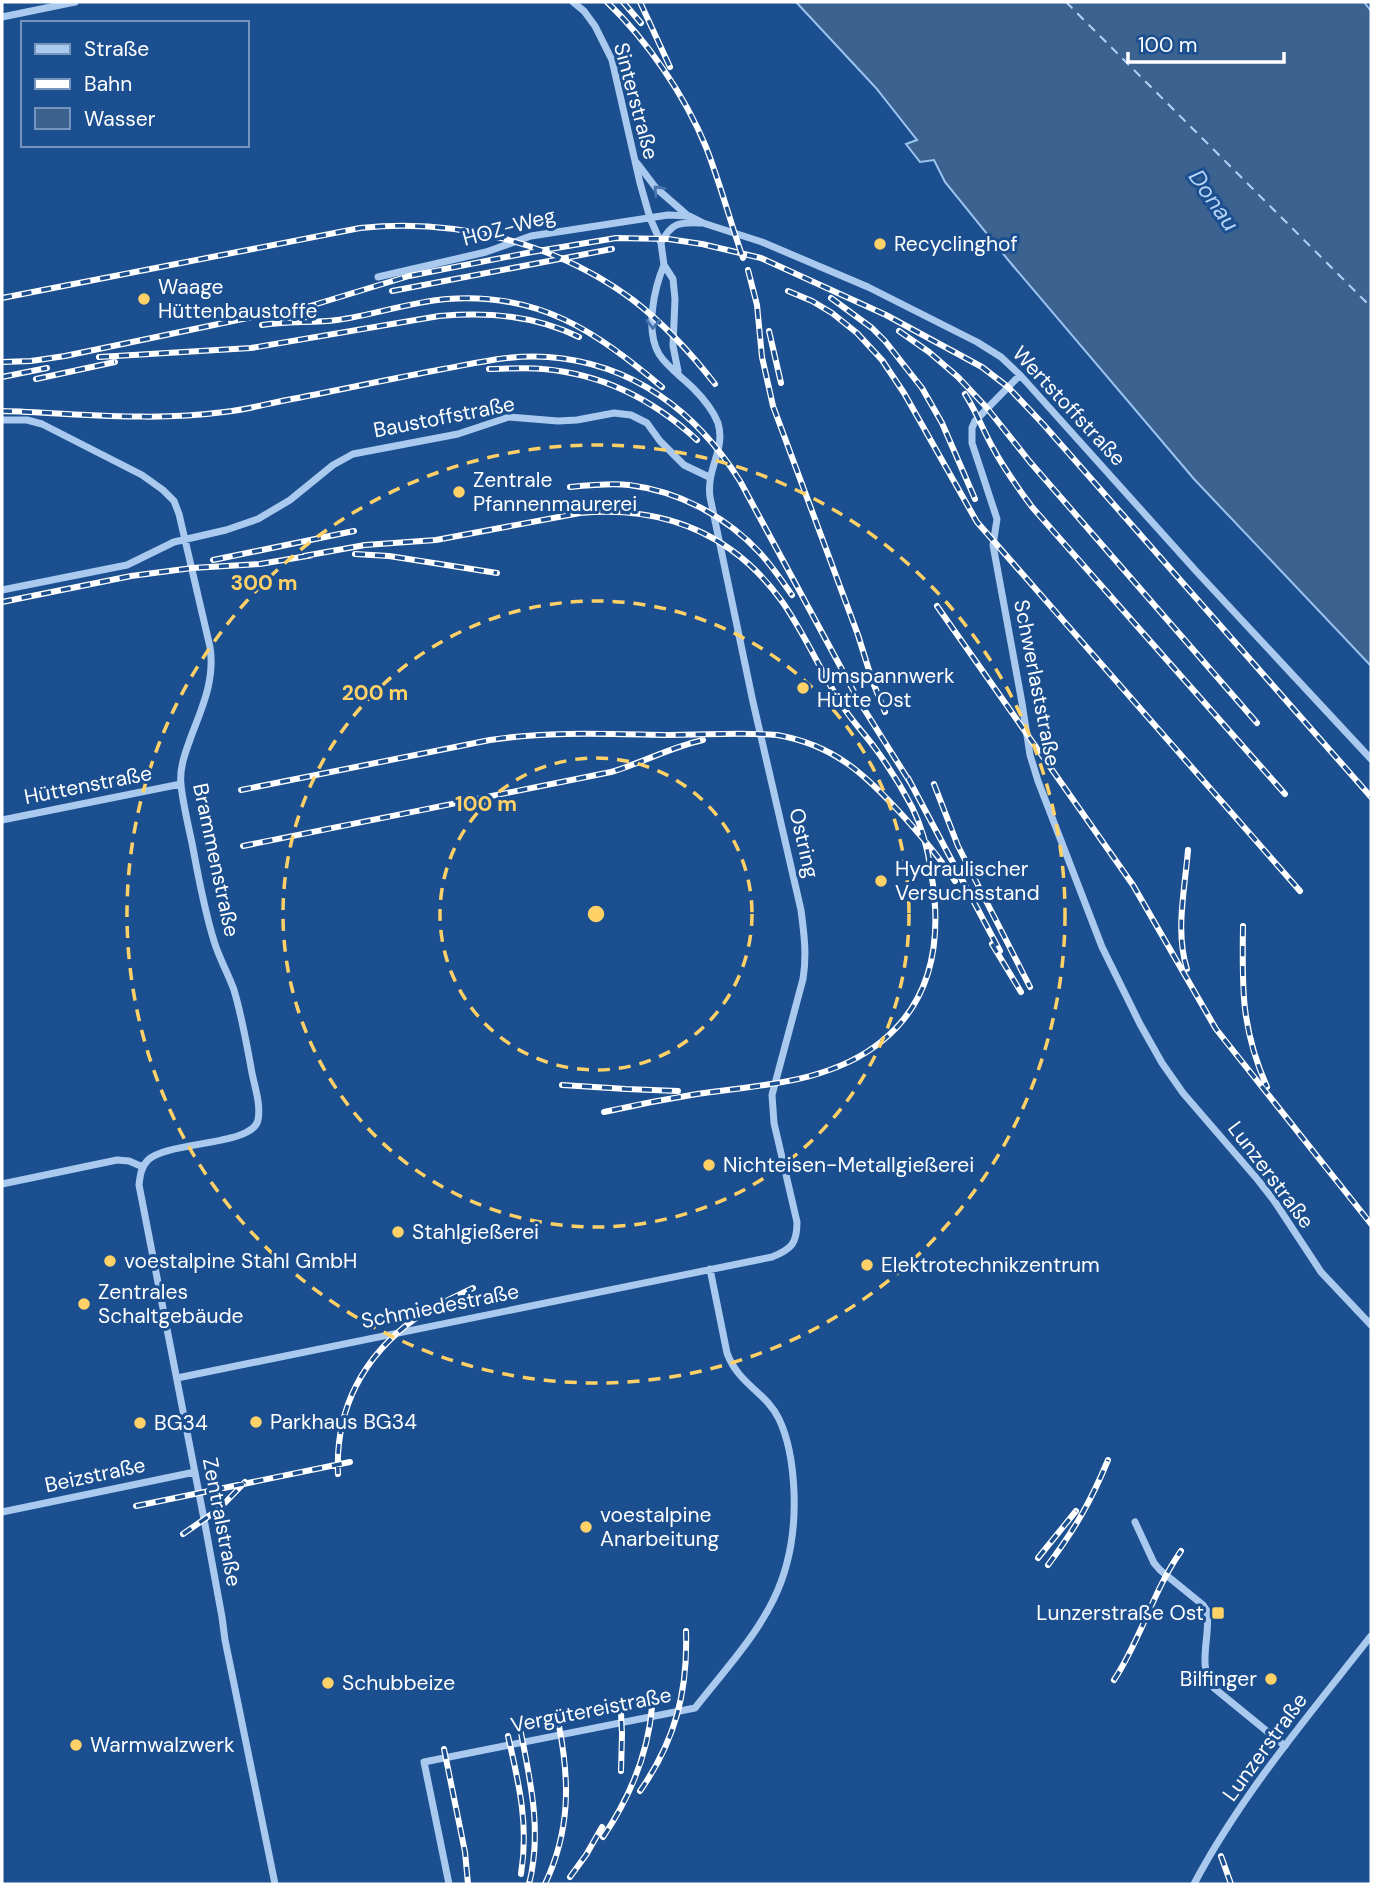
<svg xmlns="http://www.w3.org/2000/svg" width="1373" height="1886" viewBox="0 0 1373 1886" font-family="'DM Sans',sans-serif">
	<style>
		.water { fill: #3c6290; stroke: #9cc4f0; stroke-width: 2 }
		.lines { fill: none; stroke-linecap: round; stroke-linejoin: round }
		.ferry { stroke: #b5d3f5; stroke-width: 2; stroke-dasharray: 9 7; stroke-linecap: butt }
		.minor { stroke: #a9c9ee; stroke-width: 7 }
		.rail-casing { stroke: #fff; stroke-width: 6 }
		.rail { stroke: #1b4f8f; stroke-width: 3.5; stroke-dasharray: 10; stroke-linecap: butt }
		.oneway { stroke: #4674ac }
		.ring { fill: none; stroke: #ffd166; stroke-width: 3.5; stroke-dasharray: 12 9 }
		.poi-dot { fill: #ffd166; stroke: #1b4f8f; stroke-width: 2.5 }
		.labels { text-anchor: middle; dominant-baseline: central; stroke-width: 6; stroke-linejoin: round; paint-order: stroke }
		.street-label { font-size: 21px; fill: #fff; stroke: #1b4f8f }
		.poi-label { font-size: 21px; fill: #fff; stroke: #1b4f8f; text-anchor: start }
		.water-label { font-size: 23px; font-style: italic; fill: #b5d3f5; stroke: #1b4f8f }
		.centre { fill: #ffd166; stroke: #1b4f8f; stroke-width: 3.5 }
		.ring-label { font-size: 21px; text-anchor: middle; font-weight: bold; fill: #ffd166; stroke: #1b4f8f; stroke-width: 6; stroke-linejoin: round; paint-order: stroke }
	</style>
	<rect width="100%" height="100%" fill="#1b4f8f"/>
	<path class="water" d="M796,2H1364L1371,11V666L1194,479L1009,261L945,182L934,160L920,162L906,144L917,140L876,88Z"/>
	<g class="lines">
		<path class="ferry" d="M1066,2L1371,307"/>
		<path class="minor" d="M573,2L584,11L595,26L612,60L640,183L650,218L661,243L664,265L673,279L675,299L673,346L678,371
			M2,17L75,2
			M637,163L656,188L687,215
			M661,243C671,223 679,222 700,223
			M378,277L486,252L531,236L668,215L689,216L703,223L762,242L868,287L977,342L1001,357L1020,375L1196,571L1371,759
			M1020,375L975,421L972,428V443L997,519L993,545L1022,703L1030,755L1038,781L1102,947L1140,1024L1162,1063L1183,1093L1258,1180L1275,1202L1321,1272L1371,1325
			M2,420H27L42,424L142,475L163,490L174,501L179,514L210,647C215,678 203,706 192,734C186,751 179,767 181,785C183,804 188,824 192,843C198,875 204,909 214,941C219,958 228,973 234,990C242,1017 247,1045 252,1073C255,1088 261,1105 258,1120C253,1146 168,1141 148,1160C141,1167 140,1176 139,1185L204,1519L222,1617L225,1640L275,1884
			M2,590L127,565L174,542L226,530L258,519L290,500L333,465L353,454L458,434L509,417L558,421L577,420L614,413L631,415L647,423L660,441L684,465L709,477
			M2,820L181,784
			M2,1184L117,1160L129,1161L143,1167
			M177,1378L772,1257C792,1249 797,1243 797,1222L774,1123L772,1095L803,979C807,955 804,933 801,910L753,702L710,497C706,468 726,450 718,423C713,410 703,398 693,388C682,377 667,367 659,354C645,330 654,289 664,265
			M2,1512L195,1472
			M1135,1522L1154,1563L1160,1570L1203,1605L1207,1611C1211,1636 1196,1667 1214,1688L1285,1746
			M449,1884L424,1762L695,1708C753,1635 798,1593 794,1492C793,1468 790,1442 779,1419C767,1393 738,1384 727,1353L710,1269
			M1194,1884C1241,1795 1309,1715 1371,1636"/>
		<g class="rail-casing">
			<path id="rail" d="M607,2C647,40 685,96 706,147C720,183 730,221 743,258
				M623,2L641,23
				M640,2L670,67
				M748,270L757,305L762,357L773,406L858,635L872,680L885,712
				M392,291L612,249
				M788,291L812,301L832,313L857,333L882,360L904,393L977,522L1300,891
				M2,298L360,228C456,218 555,242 633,300C664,324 691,353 715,384
				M831,298L872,328L885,341L922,388L942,423L975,499
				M262,325C287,321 312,323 337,320C374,315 410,302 447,299C539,292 595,331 662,387
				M769,331L781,383
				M899,331L929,352L958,377L987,408L1030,462L1257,723
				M99,357L251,348L439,316C488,312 534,315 579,337
				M2,362L31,361L65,356L252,317L310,306L409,276L532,252L616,238L668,239L702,244L761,258L886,315L982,367L1008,387L1043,424L1371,797
				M489,369C507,369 525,367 543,369C602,374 654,400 697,440
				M2,377L47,368
				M36,379L115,362
				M965,394C976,411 983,430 993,448C1004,469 1018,488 1032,507L1285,794
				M2,411C76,413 150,422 224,412C245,410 266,404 287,400C339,390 390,379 443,369C477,363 512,354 548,357C632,363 696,411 740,481L859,701L913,787
				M570,487C590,485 610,483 629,485C678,491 726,516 760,553C772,566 782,581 792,595
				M355,554L389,556L497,573
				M304,556L365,545L436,540L580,513C633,508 686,518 730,549C789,591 805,645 840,702C850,719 864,733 875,748C889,767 901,786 912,807C922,827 928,849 931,872C942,935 935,998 882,1041C831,1083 760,1085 697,1094C666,1099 635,1105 604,1112
				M213,560L354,531
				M2,602L131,576L192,568L260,564L313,555
				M937,606L1133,885L1216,1029L1371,1224
				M908,778L1000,951
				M934,784L958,846L1030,987
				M241,790L490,740C549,731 608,734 668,735C704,735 741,732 777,735C835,745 866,775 905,818C923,838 940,858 955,881
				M243,846L611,772C642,763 671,747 703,740
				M1243,926C1242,988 1241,1028 1267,1087
				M992,944L1021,992
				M1187,969C1175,932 1185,888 1188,850
				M562,1085L626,1089L678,1091
				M338,1474C335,1409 363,1356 416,1318C434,1306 454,1297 473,1288
				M136,1506L350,1462
				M183,1534L219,1509L245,1482
				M1038,1558L1076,1511
				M1048,1565C1075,1529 1091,1501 1108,1460
				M1114,1680C1141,1639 1153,1591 1181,1551
				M521,1733C531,1784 542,1833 529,1884
				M508,1736C519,1784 529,1825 521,1874
				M444,1749L465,1852L468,1884
				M621,1771L622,1734L621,1713
				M640,1791C675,1741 688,1692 686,1631
				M603,1837C630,1797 648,1755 652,1707
				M1221,1856L1231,1884
				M570,1877L586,1855L602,1827
				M545,1884C570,1831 570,1782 559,1726"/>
		</g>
		<use href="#rail" class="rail"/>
	</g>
	<defs><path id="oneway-chevron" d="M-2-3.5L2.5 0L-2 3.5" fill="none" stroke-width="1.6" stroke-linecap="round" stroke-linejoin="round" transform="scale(1.75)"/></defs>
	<g class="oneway">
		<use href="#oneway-chevron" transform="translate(658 190) rotate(-133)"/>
		<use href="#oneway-chevron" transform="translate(653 324) rotate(91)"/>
	</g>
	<g class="ring">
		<circle cx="596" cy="914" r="156"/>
		<circle cx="596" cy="914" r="313"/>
		<circle cx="596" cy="914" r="469"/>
	</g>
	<g class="poi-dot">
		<circle cx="880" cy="244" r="7"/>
		<circle cx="144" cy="299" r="7"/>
		<circle cx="459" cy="492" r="7"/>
		<circle cx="803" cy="688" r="7"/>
		<circle cx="881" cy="881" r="7"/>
		<circle cx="709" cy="1165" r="7"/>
		<circle cx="398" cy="1232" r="7"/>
		<circle cx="110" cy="1261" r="7"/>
		<circle cx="867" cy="1265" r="7"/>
		<circle cx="84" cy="1304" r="7"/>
		<circle cx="256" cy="1422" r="7"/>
		<circle cx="140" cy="1423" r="7"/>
		<circle cx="586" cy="1527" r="7"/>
		<rect x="1211" y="1606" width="14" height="14" rx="3.5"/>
		<circle cx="1271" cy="1679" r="7"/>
		<circle cx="328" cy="1683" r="7"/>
		<circle cx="76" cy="1745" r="7"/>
	</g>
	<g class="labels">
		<g class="street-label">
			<text transform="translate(636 101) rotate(75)">Sinterstraße</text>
			<text transform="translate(509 227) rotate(-15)">HOZ-Weg</text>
			<text transform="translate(1069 406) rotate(47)">Wertstoffstraße</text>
			<text transform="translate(444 417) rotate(-11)">Baustoffstraße</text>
			<text transform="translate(1037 683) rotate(79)">Schwerlaststraße</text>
			<text transform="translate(88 785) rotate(-11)">Hüttenstraße</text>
			<text transform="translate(804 843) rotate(77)">Ostring</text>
			<text transform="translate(216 860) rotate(78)">Brammenstraße</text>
			<text transform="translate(1271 1175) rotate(53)">Lunzerstraße</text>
			<text transform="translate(440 1306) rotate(-11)">Schmiedestraße</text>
			<text transform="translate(95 1475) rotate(-12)">Beizstraße</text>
			<text transform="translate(222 1522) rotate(79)">Zentralstraße</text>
			<text transform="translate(591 1710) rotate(-11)">Vergütereistraße</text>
			<text transform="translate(1265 1747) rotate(-54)">Lunzerstraße</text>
		</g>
		<g class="poi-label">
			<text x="894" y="244">Recyclinghof</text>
			<text x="158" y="287">Waage<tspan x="158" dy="24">Hüttenbaustoffe</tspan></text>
			<text x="473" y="480">Zentrale<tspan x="473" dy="24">Pfannenmaurerei</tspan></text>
			<text x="817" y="676">Umspannwerk<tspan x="817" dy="24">Hütte Ost</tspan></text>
			<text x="895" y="869">Hydraulischer<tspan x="895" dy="24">Versuchsstand</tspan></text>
			<text x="723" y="1165">Nichteisen-Metallgießerei</text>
			<text x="412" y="1232">Stahlgießerei</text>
			<text x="124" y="1261">voestalpine Stahl GmbH</text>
			<text x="881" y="1265">Elektrotechnikzentrum</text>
			<text x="98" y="1292">Zentrales<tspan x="98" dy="24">Schaltgebäude</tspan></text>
			<text x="270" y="1422">Parkhaus BG34</text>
			<text x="154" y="1423">BG34</text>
			<text x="600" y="1515">voestalpine<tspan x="600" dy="24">Anarbeitung</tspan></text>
			<text x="1204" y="1613" text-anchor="end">Lunzerstraße Ost</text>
			<text x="1257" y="1679" text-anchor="end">Bilfinger</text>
			<text x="342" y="1683">Schubbeize</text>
			<text x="90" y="1745">Warmwalzwerk</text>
		</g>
		<g class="water-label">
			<text transform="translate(1214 200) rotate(55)">Donau</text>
		</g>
	</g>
	<circle cx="596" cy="914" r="10" class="centre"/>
	<g class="ring-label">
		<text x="264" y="590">300 m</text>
		<text x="375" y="700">200 m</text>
		<text x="486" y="811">100 m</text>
	</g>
	<rect width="1373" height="1886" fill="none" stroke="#ffffff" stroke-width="7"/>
	<rect x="21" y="21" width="228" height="126" fill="#1b4f8f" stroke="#7695bc" stroke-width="2"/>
	<rect x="35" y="44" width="35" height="10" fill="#a9c9ee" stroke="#7695bc" stroke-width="2"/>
	<text x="84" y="56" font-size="21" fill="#ffffff">Straße</text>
	<rect x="35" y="79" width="35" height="10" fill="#ffffff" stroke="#7695bc" stroke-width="2"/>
	<text x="84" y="91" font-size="21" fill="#ffffff">Bahn</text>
	<rect x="35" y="108" width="35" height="21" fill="#3c6290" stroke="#7695bc" stroke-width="2"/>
	<text x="84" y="126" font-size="21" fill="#ffffff">Wasser</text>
	<path d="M1128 52v10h156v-10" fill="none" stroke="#ffffff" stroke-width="3.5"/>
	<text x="1138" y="52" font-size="21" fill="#ffffff" stroke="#1b4f8f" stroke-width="5" paint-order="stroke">100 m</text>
</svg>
